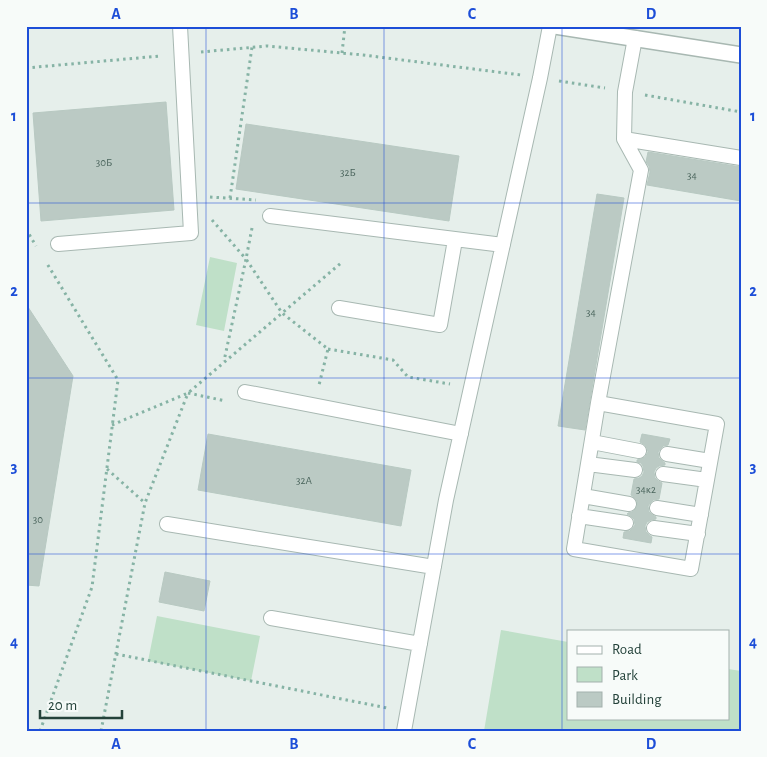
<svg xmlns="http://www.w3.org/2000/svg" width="767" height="757" viewBox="0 0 767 757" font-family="'Alegreya Sans',sans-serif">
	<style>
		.green { fill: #bfe0c8 }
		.building { fill: #bbcac4; stroke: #b8c9c2 }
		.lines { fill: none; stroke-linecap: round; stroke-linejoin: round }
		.service-casing { stroke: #a8b8b2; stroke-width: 16 }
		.tertiary-casing { stroke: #a8b8b2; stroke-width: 18 }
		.path { stroke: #86b3a5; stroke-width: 3; stroke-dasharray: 2.5 4; stroke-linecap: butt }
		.service { stroke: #fff; stroke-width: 14 }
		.tertiary { stroke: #fff; stroke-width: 15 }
		.grid { fill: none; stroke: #1d4ed8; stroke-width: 1; stroke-opacity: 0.55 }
		.labels { text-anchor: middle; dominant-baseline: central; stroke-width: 4; stroke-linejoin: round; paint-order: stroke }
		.number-label { font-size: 11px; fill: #4a645c }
		.neatline { fill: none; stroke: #1d4ed8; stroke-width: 2 }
		.grid-label { font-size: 16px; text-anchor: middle; font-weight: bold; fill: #1d4ed8 }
	</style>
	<rect width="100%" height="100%" fill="#e6efeb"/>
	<path class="green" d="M210,257L237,263L224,331L196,325Z
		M157,616L260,636L251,681L148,661Z
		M501,630L568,642V718H728V669L741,671V731H484Z"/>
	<path class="building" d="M166,102L174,210L41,221L33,113Z
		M246,124L459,156L449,221L236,189Z
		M648,152L741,167V201L647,185L650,172L649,166L646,162Z
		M597,194L624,198L585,430L558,426Z
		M26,304L73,376L39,586L26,585Z
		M208,434L411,470L401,526L198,490Z
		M642,434L670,439L668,445L663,446L661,448L658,452L659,458L662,461L665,463V465L659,466L656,468L654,472L655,478L658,481L662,483L659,499L653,500L650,503L648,506L649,512L652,515L656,517V519L651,520L647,522L645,526L646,532L649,535L652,537L651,543L623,538L624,532L630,531L632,529L635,525L634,519L631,516L627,514L628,513L632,512L635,510L637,506V501L634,497L631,495L634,479L639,478L642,476L644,472L643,466L641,463L637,462V460L641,459L645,457L648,452L647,448L645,445L640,442Z
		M165,572L210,581L204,611L159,602Z"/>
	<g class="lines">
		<g class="service-casing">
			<path id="service" d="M635,38L625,92L624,139L741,158
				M270,216L503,245
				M58,244L191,233L180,26
				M339,308L440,325L455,240
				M245,392L461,434
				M598,403L717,424L691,569L574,549L598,403L641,170L624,139
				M592,442L639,451
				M667,454L710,461
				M588,464L635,470
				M663,474L707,480
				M583,496L629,504
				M657,508L701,515
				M579,516L626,523
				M167,524L434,567
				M654,528L698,534
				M271,618L420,644
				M404,731L446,500L540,78L550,26"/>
		</g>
		<g class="tertiary-casing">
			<path id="tertiary" d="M555,26L741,55"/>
		</g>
		<path class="path" d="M201,52L267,46L363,55L521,75
			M342,53L345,26
			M26,68L160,56
			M559,81L605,88
			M645,95L741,112
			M210,197L256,200
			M230,198L252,47
			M212,220L246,259L224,361
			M252,228L246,259L282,313L328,349L319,385
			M26,229L36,246
			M328,349L393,360L408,377L450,384
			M188,393L226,401
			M112,425L188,393L341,263
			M107,469L145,503
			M116,654L387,708
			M40,731L92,587L118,380L46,262
			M101,731L145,503L188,393"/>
		<use href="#service" class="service"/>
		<use href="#tertiary" class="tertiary"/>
	</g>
	<path class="grid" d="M206,26V731M384,26V731M562,26V731M26,203H741M26,378H741M26,554H741"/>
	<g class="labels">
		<g class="number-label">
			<text x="104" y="162">30Б</text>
			<text x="348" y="172">32Б</text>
			<text x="692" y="175">34</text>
			<text x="591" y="312">34</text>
			<text x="304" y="480">32А</text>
			<text x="646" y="489">34к2</text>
			<text x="38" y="519">30</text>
		</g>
	</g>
	<rect width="767" height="757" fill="none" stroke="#f7fbf9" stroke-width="55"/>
	<rect x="567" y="630" width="162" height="90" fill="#f7fbf9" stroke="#a3b1ad"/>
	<rect x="577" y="646" width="25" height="8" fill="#ffffff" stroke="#a3b1ad"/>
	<text x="612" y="654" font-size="15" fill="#24423a">Road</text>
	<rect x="577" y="667" width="25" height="15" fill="#bfe0c8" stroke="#a3b1ad"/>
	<text x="612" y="680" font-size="15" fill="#24423a">Park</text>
	<rect x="577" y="692" width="25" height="15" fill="#bbcac4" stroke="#a3b1ad"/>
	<text x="612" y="704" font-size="15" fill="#24423a">Building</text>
	<path d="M40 710v8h82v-8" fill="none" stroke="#24423a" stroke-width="2.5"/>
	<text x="48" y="710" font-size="15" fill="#24423a" stroke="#f7fbf9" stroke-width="4" paint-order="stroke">20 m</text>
	<rect x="28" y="28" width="712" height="702" class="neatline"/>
	<g class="grid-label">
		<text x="116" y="19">A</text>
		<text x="294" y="19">B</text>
		<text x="472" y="19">C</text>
		<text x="651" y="19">D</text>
		<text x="14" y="121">1</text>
		<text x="753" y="121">1</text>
		<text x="14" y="296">2</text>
		<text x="753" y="296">2</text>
		<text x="14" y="472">3</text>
		<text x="753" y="472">3</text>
		<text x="14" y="647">4</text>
		<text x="753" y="647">4</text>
		<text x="116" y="749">A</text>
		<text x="294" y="749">B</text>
		<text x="472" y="749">C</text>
		<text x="651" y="749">D</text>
	</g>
</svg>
